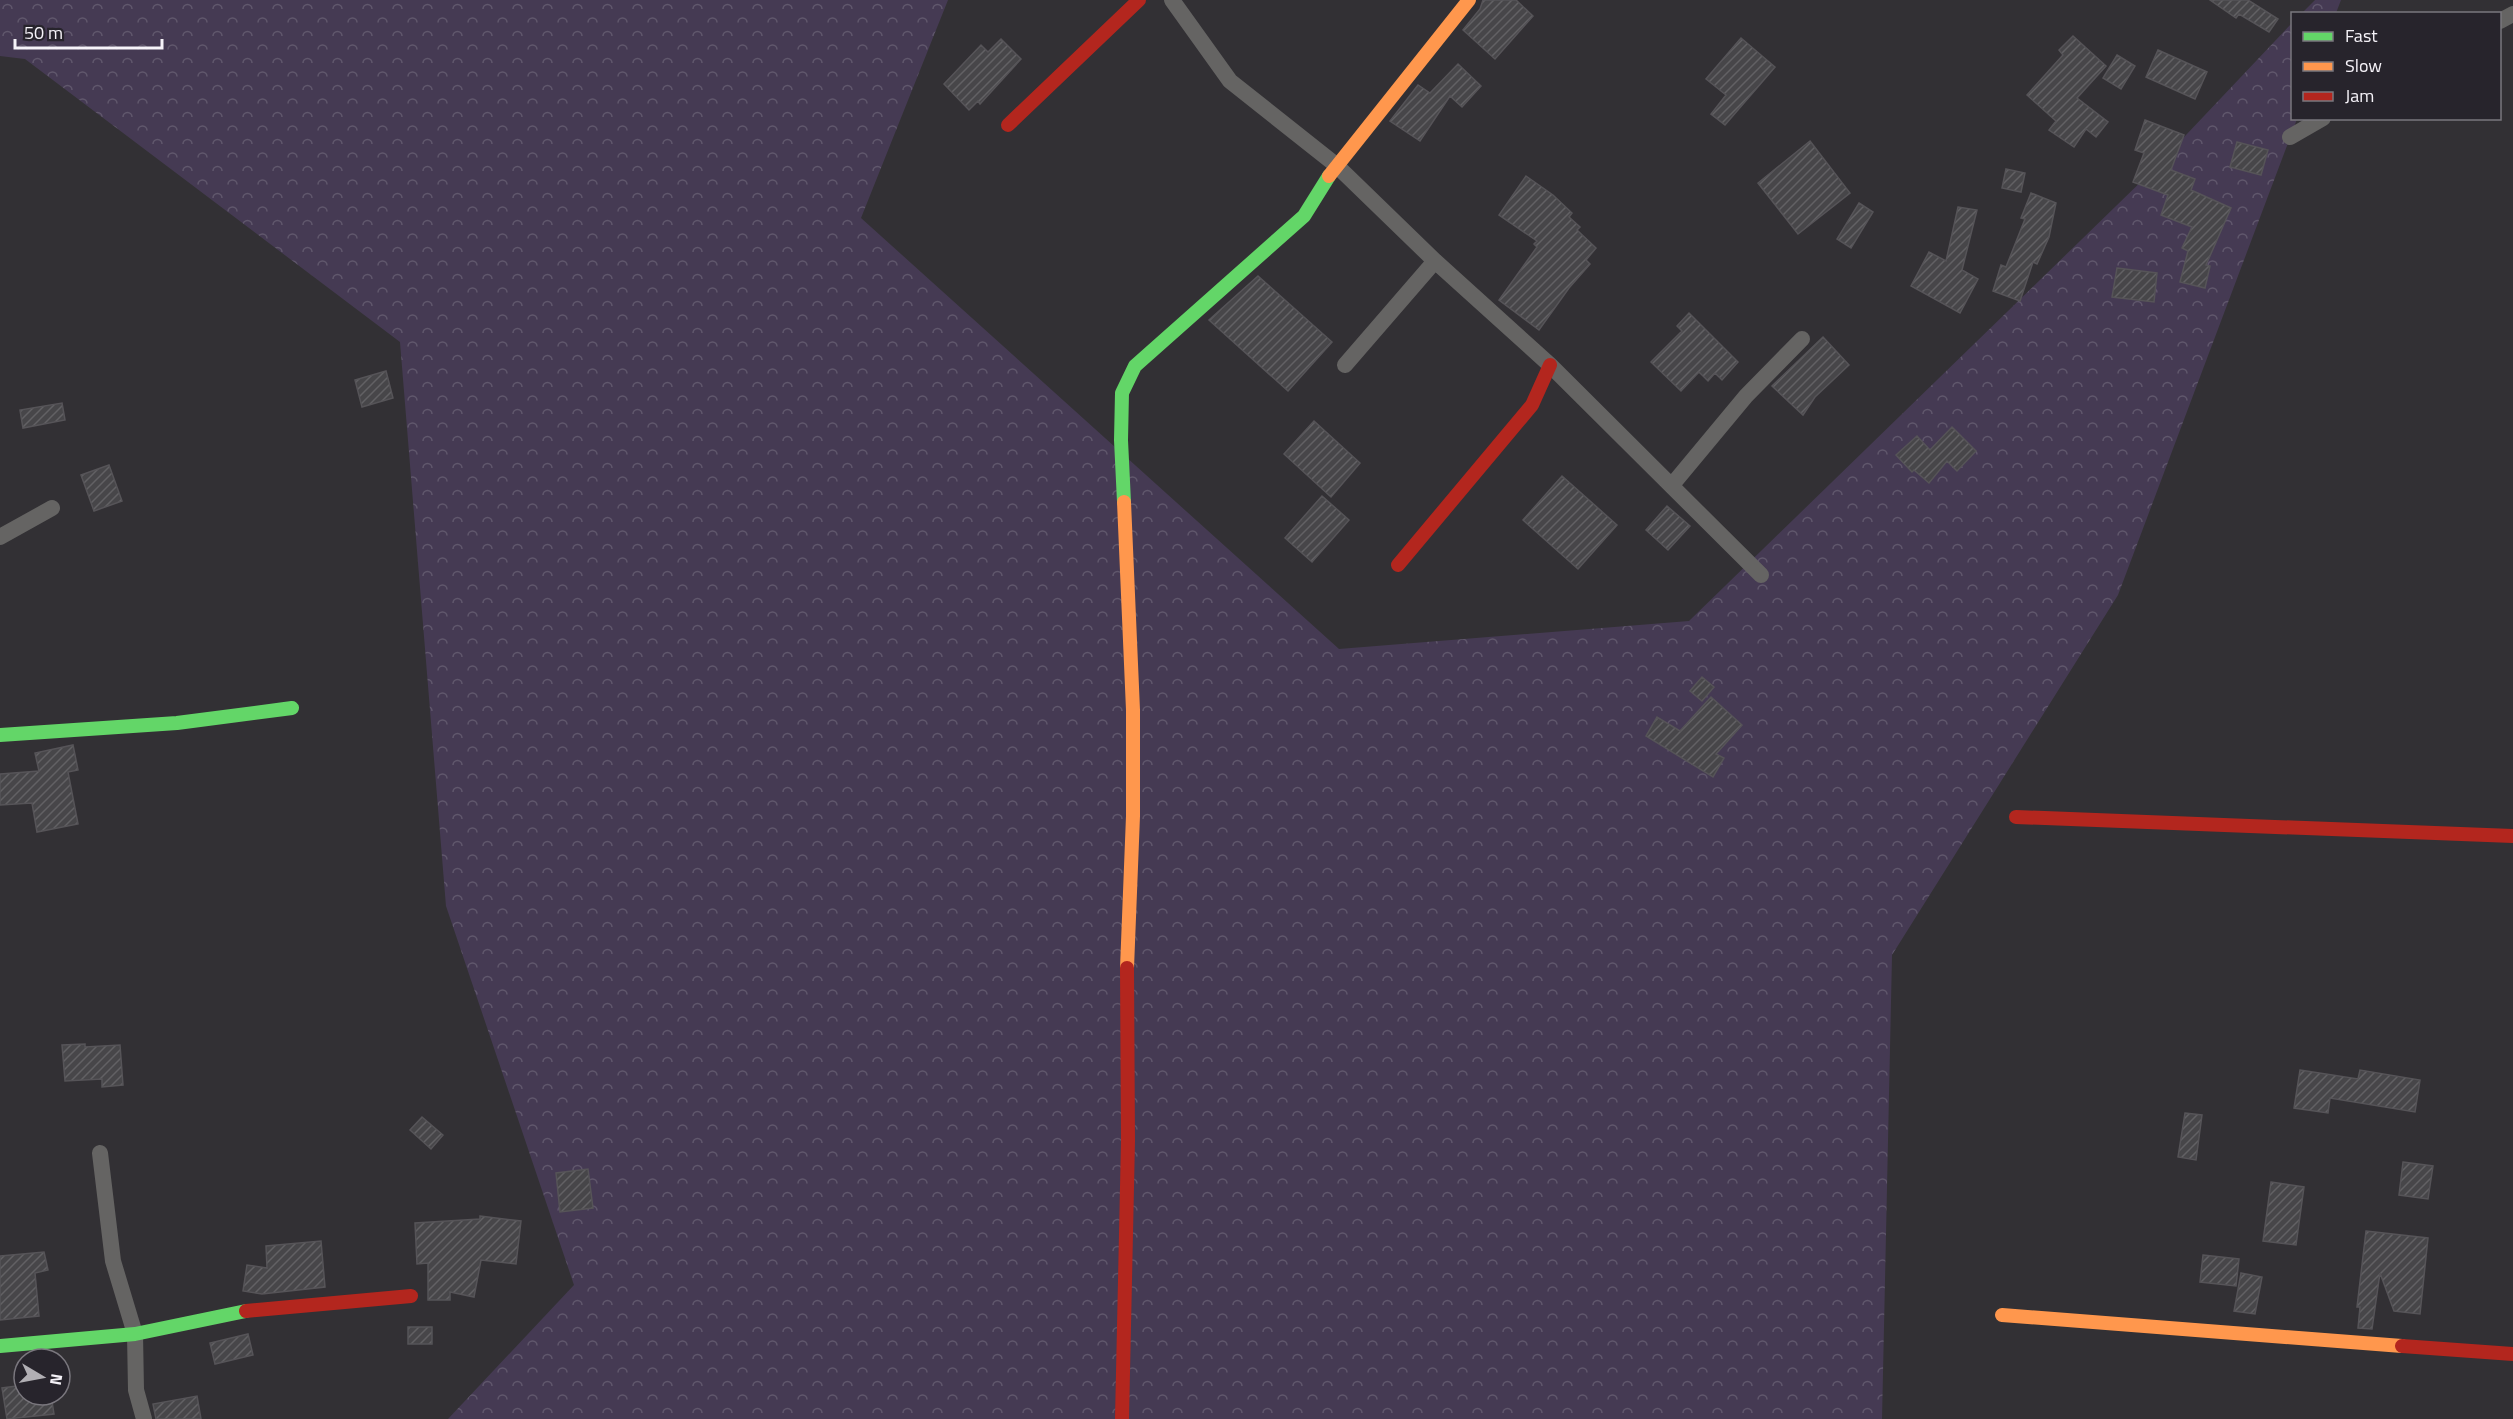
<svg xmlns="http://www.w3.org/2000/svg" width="2513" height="1419" viewBox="0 0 2513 1419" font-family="'Titillium Web',sans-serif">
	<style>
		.forest { fill: url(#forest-crowns) }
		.building { fill: url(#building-hatch); stroke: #565458; stroke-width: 1.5 }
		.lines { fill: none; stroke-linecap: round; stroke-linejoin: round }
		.street { stroke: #656463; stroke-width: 16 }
		.fast { stroke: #63d668; stroke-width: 14 }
		.slow { stroke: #ff974d; stroke-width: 14 }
		.jam { stroke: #b3261e; stroke-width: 14 }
	</style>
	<defs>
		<pattern id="forest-crowns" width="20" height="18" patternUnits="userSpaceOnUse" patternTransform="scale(1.5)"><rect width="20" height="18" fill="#453a53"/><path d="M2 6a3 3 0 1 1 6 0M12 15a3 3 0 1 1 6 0" fill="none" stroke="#60576c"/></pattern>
		<pattern id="building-hatch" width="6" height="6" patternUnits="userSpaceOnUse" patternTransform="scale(1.5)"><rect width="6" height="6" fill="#474649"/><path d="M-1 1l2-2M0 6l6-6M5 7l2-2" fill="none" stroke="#626164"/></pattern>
	</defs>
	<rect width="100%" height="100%" fill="#323034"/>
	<path class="forest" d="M0,0H948L861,218L1339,649L1689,621L2151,172L2292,23V118L2297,119L2118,595L1892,955L1882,1419H448L574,1285L446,906L400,342L25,59L0,56Z
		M2315,0H2341L2336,13H2302Z"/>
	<path class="building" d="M1483,0H1516L1533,16L1495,59L1463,30L1480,9Z
		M2210,0H2248L2278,19L2269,32L2239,14L2236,18Z
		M2073,36L2106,66L2077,98L2108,122L2096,137L2086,129L2074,147L2049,130L2056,121L2027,95L2063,55L2059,50Z
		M1741,38L1775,67L1725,125L1711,114L1726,95L1706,79Z
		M1001,39L1021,59L980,104L978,101L969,110L944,84L981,45L988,52Z
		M2158,50L2207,72L2195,99L2146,77Z
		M2117,55L2135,66L2121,89L2103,78Z
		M1458,64L1481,86L1462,107L1450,96L1420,141L1390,121L1418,85L1430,93Z
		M2145,120L2184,135L2171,170L2195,179L2191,190L2231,208L2206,265L2210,266L2205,288L2180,282L2188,251L2182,248L2192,227L2161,215L2168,195L2133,182L2144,153L2135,150Z
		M1810,141L1850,193L1798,234L1758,183Z
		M2237,142L2268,150L2261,175L2230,167Z
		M2006,169L2025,173L2021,192L2002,188Z
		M1526,176L1553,195L1572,213L1569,217L1580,227L1577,230L1596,248L1586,260L1590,264L1569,288L1539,330L1499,300L1537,247L1534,244L1537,241L1499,215Z
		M2031,193L2056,203L2049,237L2037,264L2033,262L2020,301L1993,291L2001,265L2006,267L2025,219L2021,218Z
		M1859,203L1873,212L1851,248L1837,239Z
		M1958,207L1977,210L1962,270L1978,279L1960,313L1911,286L1929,252L1946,261Z
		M2117,268L2157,273L2154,302L2112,297Z
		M1258,276L1332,342L1288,391L1209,320Z
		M1689,313L1738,362L1722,380L1715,373L1708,381L1699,372L1681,391L1651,362L1682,331L1677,326Z
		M1823,337L1849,365L1815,397L1803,415L1772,386Z
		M386,371L393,398L362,407L355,380Z
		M62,403L65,420L23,428L20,410Z
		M1314,421L1360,463L1331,497L1284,454Z
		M1952,427L1976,451L1957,471L1947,461L1929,483L1914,470L1912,472L1896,455L1917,436L1930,450Z
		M109,465L122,501L94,511L81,475Z
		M1562,476L1617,525L1578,569L1523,520Z
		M1322,496L1349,520L1312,562L1285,538Z
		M1667,506L1690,526L1668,550L1646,530Z
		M1702,677L1714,687L1702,701L1690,691Z
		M1711,697L1742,725L1716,754L1724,758L1713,777L1646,736L1657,717L1680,731Z
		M73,745L78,770L68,772L78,824L37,832L32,803L0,805V774L39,771L35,753Z
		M85,1044V1047L120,1045L123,1085L102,1087V1079L65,1081L62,1045Z
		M2300,1070L2358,1079L2360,1070L2420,1080L2415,1112L2330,1098L2328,1113L2294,1108Z
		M2185,1113L2202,1115L2196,1160L2178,1157Z
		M422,1117L443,1135L431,1149L410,1130Z
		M2403,1162L2433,1166L2428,1199L2399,1195Z
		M588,1169L593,1208L560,1212L556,1173Z
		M2271,1182L2304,1187L2296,1245L2263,1241Z
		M480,1216L521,1221L516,1264L481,1260L474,1297L450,1292V1300H428V1263L417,1264L415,1223L480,1219Z
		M2366,1231L2428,1238L2420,1314L2394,1311L2380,1273L2372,1329L2358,1328L2360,1307H2357Z
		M321,1241L325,1287L262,1294L243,1291L247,1265L267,1268L266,1246Z
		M44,1252L48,1270L35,1273L39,1316L0,1320V1256Z
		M2203,1255L2239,1259L2236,1286L2200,1282Z
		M2241,1273L2262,1277L2255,1314L2234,1311Z
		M408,1327H432V1344H408Z
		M248,1334L253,1355L215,1364L210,1343Z
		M24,1385V1395H51L54,1414L7,1419L2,1388Z
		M197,1396L201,1419H156L153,1404Z"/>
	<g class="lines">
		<path class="street" d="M1172,0L1230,81L1336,165L1435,261L1550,365L1761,575
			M2500,21L2513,14
			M2290,137L2323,118
			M1345,365L1435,261
			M1672,485L1746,396L1802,339
			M0,537L52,508
			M100,1153L113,1261L135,1334L136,1390L144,1419"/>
		<path class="fast" d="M1124,502L1121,440L1122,393L1135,366L1304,216L1329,176
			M0,735L177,723L292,708
			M0,1346L135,1334L246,1311"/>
		<path class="slow" d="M1329,176L1469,0
			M1124,502L1133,710V816L1127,968
			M2002,1315L2402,1346"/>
		<path class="jam" d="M1008,125L1139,0
			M1398,565L1532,405L1550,365
			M2016,817L2513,836
			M246,1311L411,1296
			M2402,1346L2513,1354
			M1122,1419L1128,1141L1127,968"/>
	</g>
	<rect x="2291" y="12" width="210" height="108" fill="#27242c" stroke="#7a777e" stroke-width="1.5"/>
	<rect x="2303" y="32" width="30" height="9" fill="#63d668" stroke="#7a777e" stroke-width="1.5"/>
	<text x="2345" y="42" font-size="18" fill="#f6f3f9">Fast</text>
	<rect x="2303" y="62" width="30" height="9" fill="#ff974d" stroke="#7a777e" stroke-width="1.5"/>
	<text x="2345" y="72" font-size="18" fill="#f6f3f9">Slow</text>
	<rect x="2303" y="92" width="30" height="9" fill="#b3261e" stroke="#7a777e" stroke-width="1.5"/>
	<text x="2345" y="102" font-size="18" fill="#f6f3f9">Jam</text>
	<g transform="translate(42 1377) rotate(100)"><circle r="28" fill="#27242c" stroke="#7a777e" stroke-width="1.5"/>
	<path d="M0-4.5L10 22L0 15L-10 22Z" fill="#b1afb4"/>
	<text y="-9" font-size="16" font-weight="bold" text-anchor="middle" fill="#f6f3f9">N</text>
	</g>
	<path d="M15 39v9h147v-9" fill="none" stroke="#f6f3f9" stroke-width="3"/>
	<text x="24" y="39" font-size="18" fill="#f6f3f9" stroke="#27242c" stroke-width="4.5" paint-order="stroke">50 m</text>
</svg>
